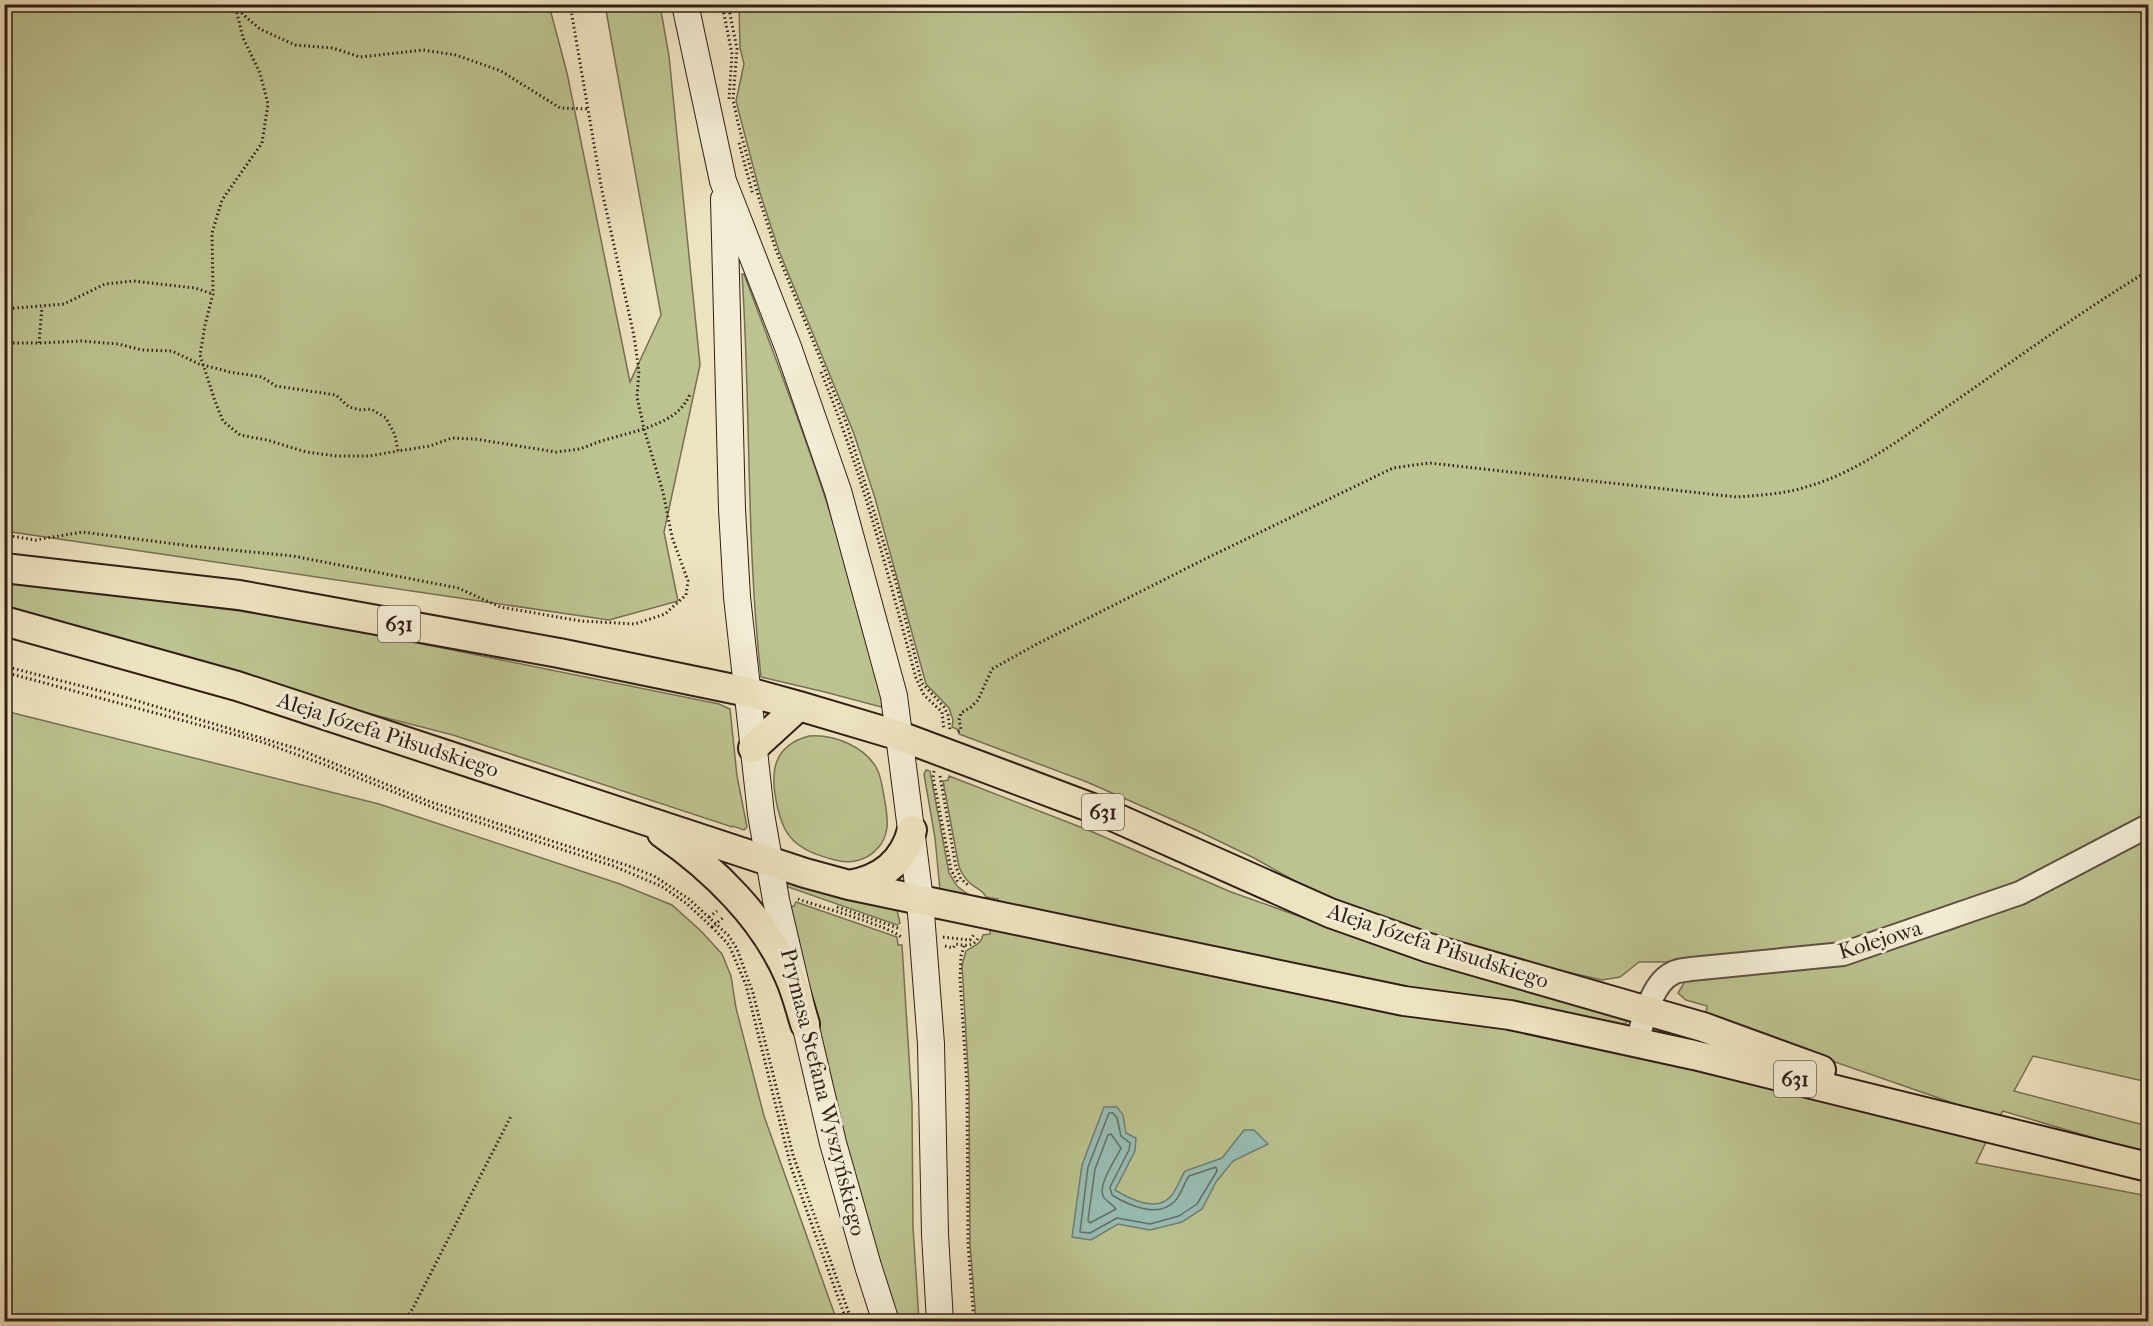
<svg xmlns="http://www.w3.org/2000/svg" width="2153" height="1326" viewBox="0 0 2153 1326" font-family="'IM FELL French Canon',serif">
	<style>
		.green { fill: #bcc390; stroke: #767054; stroke-width: 1.5 }
		.water { fill: #99beb5; stroke: #6f7e76; stroke-width: 1.5 }
		.lines { fill: none; stroke-linecap: round; stroke-linejoin: round }
		.shore { stroke: #646e66; stroke-width: 1.5 }
		.tertiary-casing { stroke: #5f4f41; stroke-width: 26 }
		.secondary-casing { stroke: #301e17; stroke-width: 28 }
		.primary-casing { stroke: #301e17; stroke-width: 32 }
		.path { stroke: #301e17; stroke-width: 3; stroke-dasharray: 1.5 3; stroke-linecap: butt }
		.tertiary { stroke: #f3edd5; stroke-width: 22 }
		.secondary { stroke: #f3edd5; stroke-width: 26 }
		.primary { stroke: #ede3bf; stroke-width: 28 }
		.labels { text-anchor: middle; dominant-baseline: central; stroke-width: 6; stroke-linejoin: round; paint-order: stroke }
		.shield { fill: #f3edd5; stroke: #6a5c50; stroke-width: 1.5 }
		.shield-label { font-size: 21px; font-weight: bold; fill: #301e17 }
		.street-label { font-size: 22px; fill: #301e17; stroke: #f3edd5 }
	</style>
	<rect width="100%" height="100%" fill="#ede3bf"/>
	<filter id="stains"><feTurbulence type="fractalNoise" baseFrequency=".00333" numOctaves="4"/><feColorMatrix values="0 0 0 0 .2 0 0 0 0 .09 0 0 0 0 .02 0 0 0 .5 -.17"/></filter>
	<radialGradient id="worn" r=".72"><stop offset=".6" stop-color="#630" stop-opacity="0"/><stop offset="1" stop-color="#630" stop-opacity=".3"/></radialGradient>
	<path class="green" d="M5,4L549,5L567,73L630,382L661,315L605,5H660L669,56L700,365L664,532L678,601L609,620L5,531Z
		M739,5H2148V816L2029,878L1843,944L1672,962H1639L1620,977L1602,980L1472,950L1334,903L1254,858L1196,830L1087,782L959,734V730L952,727L953,720L949,708L926,684L875,498L854,434L779,251L760,193L736,101L744,64L740,48Z
		M742,274H744C774,355 806,436 832,519C851,580 867,642 883,704L881,707L825,692L761,677C746,543 751,408 742,274Z
		M5,581L240,611L344,628L719,704L730,709L737,776L747,827L744,830L733,826L732,827L453,735L324,702L5,610Z
		M5,711L379,804L620,884L672,905L701,931L722,954L731,976L736,1008L764,1116L837,1321H5Z
		M809,736C834,734 867,747 878,771C882,781 883,792 885,802C888,819 890,836 877,849C866,861 850,864 835,860C820,856 806,852 794,841C784,832 780,818 777,805C770,773 772,746 809,736Z
		M926,770L930,771L949,873L957,886L973,898L940,890L935,838L924,774Z
		M949,776L1088,830L1231,892L1414,957L1630,1018L1625,1024H1615L1392,985L997,905L998,899L986,897C983,890 977,889 971,884C965,879 962,874 959,867L943,781L948,780Z
		M2148,836V1082L2033,1056L2014,1091L2148,1126V1154L2003,1111L1998,1118L1982,1113L1705,1017L1707,1006L1686,1000L1678,993L1685,981L1690,979L1846,962L1954,929L2041,893Z
		M788,881L897,910L900,923L897,925L788,887L785,882Z
		M796,902L897,937L898,945H902L912,1104L913,1227L919,1321H898L846,1152L790,907L794,906Z
		M990,927L1539,1031L1988,1138L1976,1163L2148,1196V1321H976L970,1244L969,1086L962,965L966,951C974,945 981,945 983,935L990,934Z"/>
	<path class="water" d="M1104,1107H1117L1123,1115L1126,1133L1136,1138L1135,1151L1115,1190C1130,1199 1157,1213 1171,1196C1177,1189 1180,1179 1185,1171L1222,1158L1244,1130H1254L1268,1144L1233,1161L1216,1182L1202,1209L1182,1222L1150,1230L1118,1224L1091,1240L1072,1237L1082,1165Z"/>
	<g class="lines">
		<path class="shore" d="M1109,1113H1113L1117,1118L1121,1136L1130,1143L1129,1150L1110,1187L1112,1195C1128,1205 1158,1219 1175,1201C1181,1195 1184,1183 1189,1176L1216,1167L1217,1171L1197,1204L1179,1216L1150,1224L1117,1218L1090,1233L1080,1232L1088,1167Z
			M1111,1134L1121,1148C1116,1159 1098,1184 1103,1196C1106,1202 1113,1204 1116,1209L1090,1223L1088,1220L1095,1169L1108,1135Z"/>
		<g class="tertiary-casing">
			<path id="tertiary" d="M1636,1044C1643,1023 1651,983 1673,973C1678,970 1686,970 1691,969L1843,954L2020,893L2148,826"/>
		</g>
		<g class="secondary-casing">
			<path id="secondary" d="M685,4L723,181L788,347L838,491L894,696L920,900L931,1044L935,1234L940,1322
				M724,199L732,509L737,597L761,814L776,900L833,1143L868,1266L886,1322"/>
		</g>
		<g class="primary-casing">
			<path id="primary" d="M4,568L239,595L559,653L748,692L799,706L900,736L1103,812L1330,913L1429,948L1703,1027L1821,1070
				M4,621L237,686L805,873L849,885L1404,1001L1510,1015L1694,1055L2148,1167
				M753,748L799,706
				M662,833C714,869 764,918 789,976C796,991 800,1008 805,1024
				M849,885C880,880 904,862 912,830"/>
		</g>
		<path class="path" d="M238,4L236,9L243,38L260,73L268,104L262,143L222,200L212,233L213,294L205,325L200,355L215,401L223,421L240,435L267,440L306,452L337,456H369L398,451
			M722,4L732,54L729,99
			M728,4L737,49L733,100L739,127L759,198L776,250L846,422L895,579L922,683L944,707L948,715L950,730
			M238,10L260,29L295,45L333,48L360,57L423,50L456,55L501,71L560,108L589,109
			M739,143L753,195
			M4,309L64,304L105,284L133,281L195,288L213,294
			M4,343H39L81,341L118,344L142,350L172,351L199,364L230,372L262,377L276,386L336,395L349,407L361,410L371,409L386,418L395,435L398,451L430,446L452,438L475,439L556,452L580,449L601,441L644,429L637,397L639,371L634,336L602,191L570,4
			M39,343L42,307
			M821,372C862,471 888,575 916,678L924,695L942,712L944,730
			M4,535L36,540L82,532L191,546L293,556L458,588L500,607L581,621L635,624L665,614L686,595L688,581L672,537L663,492L644,429C664,421 681,415 690,394
			M4,666L124,697L298,749L428,801L626,865L654,876L689,899L729,936L737,949L753,993L793,1155L852,1322
			M4,672L262,742L328,766L437,809L613,866L661,886L686,903L712,927L724,917
			M958,732L961,729L959,720L961,713L971,707L978,700L992,669L1037,644L1207,558L1393,468L1429,463L1737,497C1761,495 1786,494 1809,486C1861,471 1907,434 1951,404C2016,359 2080,312 2148,271
			M934,771L933,777L951,870L959,884
			M940,776L956,867L961,879L968,885
			M798,899C817,906 889,926 901,937
			M837,907L901,929
			M709,917L717,911
			M712,927L729,945L746,985L791,1167L847,1322
			M943,937L970,940L975,933
			M945,946L953,948L956,944C965,946 975,947 979,936
			M964,946L961,956L960,978L967,1086L968,1244L974,1322
			M404,1322L413,1308L511,1116"/>
		<use href="#tertiary" class="tertiary"/>
		<use href="#secondary" class="secondary"/>
		<use href="#primary" class="primary"/>
	</g>
	<g class="labels">
		<g class="shield">
			<rect x="378" y="606" width="42" height="36" rx="4.5"/>
			<rect x="1082" y="794" width="42" height="36" rx="4.5"/>
			<rect x="1774" y="1061" width="42" height="36" rx="4.5"/>
		</g>
		<g class="shield-label">
			<text x="399" y="624">631</text>
			<text x="1103" y="812">631</text>
			<text x="1795" y="1079">631</text>
		</g>
		<g class="street-label">
			<text transform="translate(388 735) rotate(18)">Aleja Józefa Piłsudskiego</text>
			<text transform="translate(1880 940) rotate(-17)">Kolejowa</text>
			<text transform="translate(1438 946) rotate(18)">Aleja Józefa Piłsudskiego</text>
			<text transform="translate(823 1092) rotate(76)">Prymasa Stefana Wyszyńskiego</text>
		</g>
	</g>
	<rect width="2153" height="1326" fill="none" stroke="#ede3bf" stroke-width="24"/>
	<rect x="6" y="6" width="2141" height="1314" fill="none" stroke="#301e17" stroke-width="3"/>
	<rect x="12" y="12" width="2129" height="1302" fill="none" stroke="#301e17" stroke-width="1.5"/>
	<rect width="100%" height="100%" filter="url(#stains)"/>
	<rect width="100%" height="100%" fill="url(#worn)"/>
</svg>
